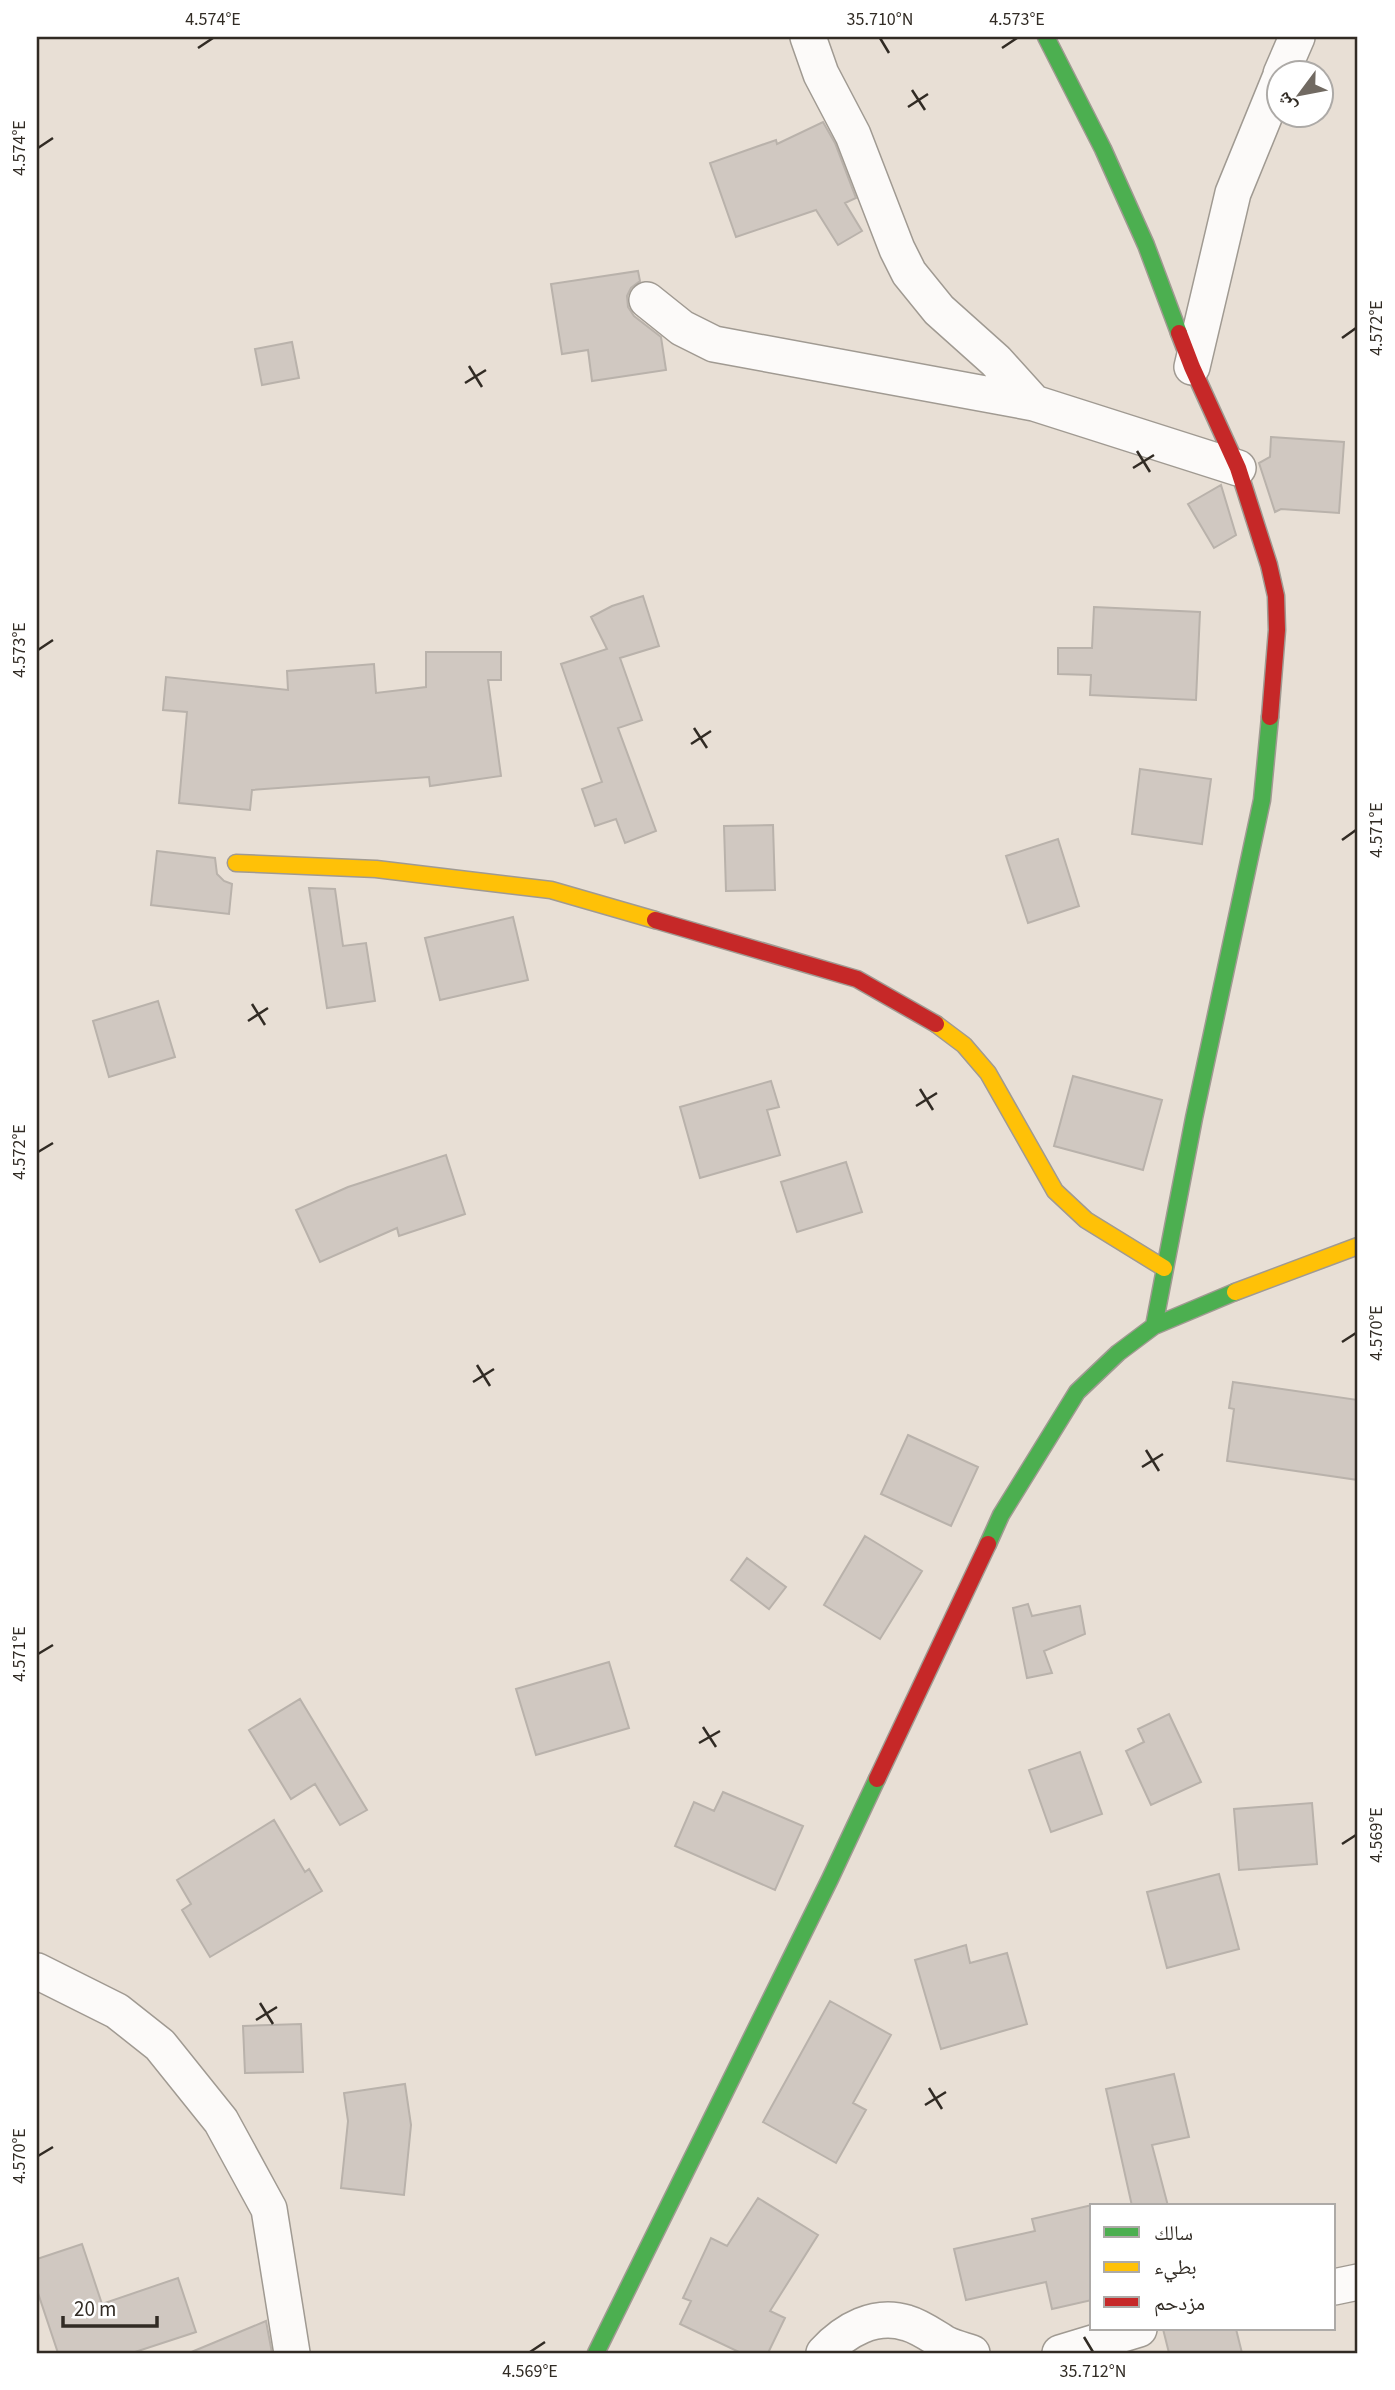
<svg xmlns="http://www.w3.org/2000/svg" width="1395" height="2390" viewBox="0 0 1395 2390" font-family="'Source Sans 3','Noto Naskh Arabic',sans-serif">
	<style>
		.building { fill: #d0c8c1; stroke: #b9b2ab; stroke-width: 2 }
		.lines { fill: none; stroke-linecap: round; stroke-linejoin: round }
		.street-casing { stroke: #a09a92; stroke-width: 38 }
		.fast-casing { stroke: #a09a92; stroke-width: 19 }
		.slow-casing { stroke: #a09a92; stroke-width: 19 }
		.jam-casing { stroke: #a09a92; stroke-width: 19 }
		.street { stroke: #fcfaf9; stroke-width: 35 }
		.fast { stroke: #4caf50; stroke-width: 16 }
		.slow { stroke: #ffc107; stroke-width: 16 }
		.jam { stroke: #c62828; stroke-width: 16 }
		.ticks { fill: none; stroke: #312b24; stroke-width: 2.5 }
		.neatline { fill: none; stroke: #312b24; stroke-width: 2.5 }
		.ticks-label { font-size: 18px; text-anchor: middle; fill: #312b24 }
	</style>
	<rect width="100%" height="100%" fill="#e8dfd5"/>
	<path class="building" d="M823,122L835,143L856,198L845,203L862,231L838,245L816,210L736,237L710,163L776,140L777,144Z
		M638,271L640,281L631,288L627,296L628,307L634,316L661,337L666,370L592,381L588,350L562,354L551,284Z
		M292,342L299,378L262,385L255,349Z
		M1271,437L1344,442L1339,513L1281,509L1275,512L1259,463L1270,457Z
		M1221,485L1236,535L1214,548L1188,504Z
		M643,596L659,646L620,658L642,720L618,728L656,831L625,843L616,819L595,826L582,789L602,782L561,664L607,649L591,617L612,606Z
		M1094,607L1200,612L1196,700L1090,695L1091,675L1058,674V648H1092Z
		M426,652H501V680H488L501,776L430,786L429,777L252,790L250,810L179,803L187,712L163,710L166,677L288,690L287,671L374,664L376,693L426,687Z
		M1140,769L1211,779L1202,844L1132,834Z
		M773,825L775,890L726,891L724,826Z
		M1058,839L1079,906L1028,923L1006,856Z
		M157,851L215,858L217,874L224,881L232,884L229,914L151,905Z
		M309,888L335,889L343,946L366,943L375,1001L327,1008Z
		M513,917L528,980L440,1000L425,938Z
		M158,1001L175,1057L109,1077L93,1021Z
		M1073,1076L1162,1100L1143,1170L1054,1146Z
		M771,1081L779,1107L767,1110L780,1155L700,1178L680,1107Z
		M446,1155L465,1214L399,1236L397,1228L320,1262L296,1210L348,1187Z
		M846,1162L862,1212L797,1232L781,1182Z
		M1233,1382L1358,1400V1480L1227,1461L1234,1409L1229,1408Z
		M908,1435L978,1467L951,1526L881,1494Z
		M865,1536L922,1571L880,1639L824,1605Z
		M747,1558L786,1587L769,1609L731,1580Z
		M1028,1604L1032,1616L1080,1606L1085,1634L1044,1651L1052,1673L1027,1678L1013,1608Z
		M609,1662L629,1728L536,1755L516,1689Z
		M300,1699L367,1810L340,1825L315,1784L291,1799L249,1730Z
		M1169,1714L1201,1782L1151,1805L1126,1751L1144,1742L1138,1729Z
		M1080,1752L1102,1814L1051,1832L1029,1770Z
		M723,1792L803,1826L775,1890L675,1846L694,1802L714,1811Z
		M1312,1803L1317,1864L1239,1870L1234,1809Z
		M274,1820L305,1872L309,1869L322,1891L210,1957L182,1910L191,1904L177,1880Z
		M1219,1874L1239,1949L1167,1968L1147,1892Z
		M966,1945L970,1963L1007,1953L1027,2024L941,2049L915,1960Z
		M830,2001L891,2035L853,2103L866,2110L836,2163L763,2122Z
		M301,2024L303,2072L245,2073L243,2026Z
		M1174,2074L1189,2137L1152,2145L1168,2206H1132L1106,2089Z
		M405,2084L411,2125L404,2195L341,2188L348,2121L344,2093Z
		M758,2198L818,2235L770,2311L785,2318L768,2353H741L680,2324L691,2301L683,2298L711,2238L727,2246Z
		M1092,2205V2300L1052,2309L1046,2282L966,2300L954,2249L1035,2231L1032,2219Z
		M82,2244L102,2304L178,2278L196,2332L132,2353H58L37,2290V2259Z
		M266,2321L272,2353H189Z
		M1163,2329H1236L1242,2353H1169Z"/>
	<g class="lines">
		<g class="street-casing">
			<path id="street" d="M808,37L821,74L853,135L897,249L909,273L939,310L996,361L1034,403
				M1281,74L1297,37
				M647,300L682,328L714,344L1034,403L1238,468
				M1192,367L1233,193L1280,78
				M37,1971L117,2011L160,2045L221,2121L269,2209L292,2353
				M1334,2287L1358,2282
				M824,2353C845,2330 875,2313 907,2323C921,2327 934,2337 946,2344C954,2348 963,2350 972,2353
				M1060,2353L1139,2329"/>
		</g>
		<g class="fast-casing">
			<path id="fast" d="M1046,37L1103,149L1146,245L1179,333
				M1154,1326L1194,1118L1262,800L1270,717
				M988,1544L1001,1515L1077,1392L1118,1353L1154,1326L1235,1292
				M596,2353L830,1879L877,1779"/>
		</g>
		<g class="slow-casing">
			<path id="slow" d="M236,863L376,869L551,890L655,920
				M936,1024L964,1045L988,1073L1055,1191L1086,1220L1164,1268
				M1235,1292L1358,1246"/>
		</g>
		<g class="jam-casing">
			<path id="jam" d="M1179,333L1192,367L1238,468L1269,565L1276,596L1277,630L1270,717
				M655,920L857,979L936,1024
				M877,1779L988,1544"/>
		</g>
		<use href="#street" class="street"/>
		<use href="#fast" class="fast"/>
		<use href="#slow" class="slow"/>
		<use href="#jam" class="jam"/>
	</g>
	<path class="ticks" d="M880,38L889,53M198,48L213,38M1002,48L1017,38M912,90L925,110M908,107L928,94M38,148L53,138M1342,338L1356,328M469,366L482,387M465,383L486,370M1137,451L1150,472M1133,468L1154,455M38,650L53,640M694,728L707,748M691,744L711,731M1342,840L1356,830M252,1004L265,1025M248,1021L268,1008M920,1089L933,1110M916,1106L937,1093M38,1152L53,1143M1342,1342L1356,1333M477,1365L490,1386M473,1382L494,1369M1146,1450L1159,1471M1142,1467L1163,1454M38,1654L53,1645M703,1727L716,1747M699,1743L720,1731M1342,1844L1356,1835M260,2003L273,2024M256,2020L277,2007M929,2088L942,2109M925,2105L946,2092M38,2156L53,2147M1084,2337L1093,2352M530,2352L545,2342"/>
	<rect width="1395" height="2390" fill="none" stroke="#ffffff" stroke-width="77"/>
	<rect x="1090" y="2204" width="245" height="126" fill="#ffffff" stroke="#adaaa7" stroke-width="2"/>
	<rect x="1104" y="2227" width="35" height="10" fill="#4caf50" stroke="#adaaa7" stroke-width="2"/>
	<text x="1154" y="2240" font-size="21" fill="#312b24">سالك</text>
	<rect x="1104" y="2262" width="35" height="10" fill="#ffc107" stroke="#adaaa7" stroke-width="2"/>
	<text x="1154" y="2274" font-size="21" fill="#312b24">بطيء</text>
	<rect x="1104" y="2297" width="35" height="10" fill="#c62828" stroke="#adaaa7" stroke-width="2"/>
	<text x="1154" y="2310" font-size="21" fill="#312b24">مزدحم</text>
	<g transform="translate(1300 94) rotate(238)"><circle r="33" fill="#ffffff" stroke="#adaaa7" stroke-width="2"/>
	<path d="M0-5L12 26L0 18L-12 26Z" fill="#716a62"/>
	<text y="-10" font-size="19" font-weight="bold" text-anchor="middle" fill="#312b24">ش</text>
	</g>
	<path d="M63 2316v10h94v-10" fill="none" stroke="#312b24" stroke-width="3.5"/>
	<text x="74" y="2316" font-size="21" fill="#312b24" stroke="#ffffff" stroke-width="5" paint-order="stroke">20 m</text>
	<rect x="38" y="38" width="1318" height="2314" class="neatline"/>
	<g class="ticks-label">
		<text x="213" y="25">4.574°E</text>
		<text x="880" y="25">35.710°N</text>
		<text x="1017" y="25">4.573°E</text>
		<text transform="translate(19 148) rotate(-90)" y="6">4.574°E</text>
		<text transform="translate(1376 328) rotate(-90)" y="6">4.572°E</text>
		<text transform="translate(19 650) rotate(-90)" y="6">4.573°E</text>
		<text transform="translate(1376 830) rotate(-90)" y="6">4.571°E</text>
		<text transform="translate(19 1152) rotate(-90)" y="6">4.572°E</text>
		<text transform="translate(1376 1333) rotate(-90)" y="6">4.570°E</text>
		<text transform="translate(19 1654) rotate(-90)" y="6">4.571°E</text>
		<text transform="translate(1376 1835) rotate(-90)" y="6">4.569°E</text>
		<text transform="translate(19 2156) rotate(-90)" y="6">4.570°E</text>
		<text x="530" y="2377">4.569°E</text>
		<text x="1093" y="2377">35.712°N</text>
	</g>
</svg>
